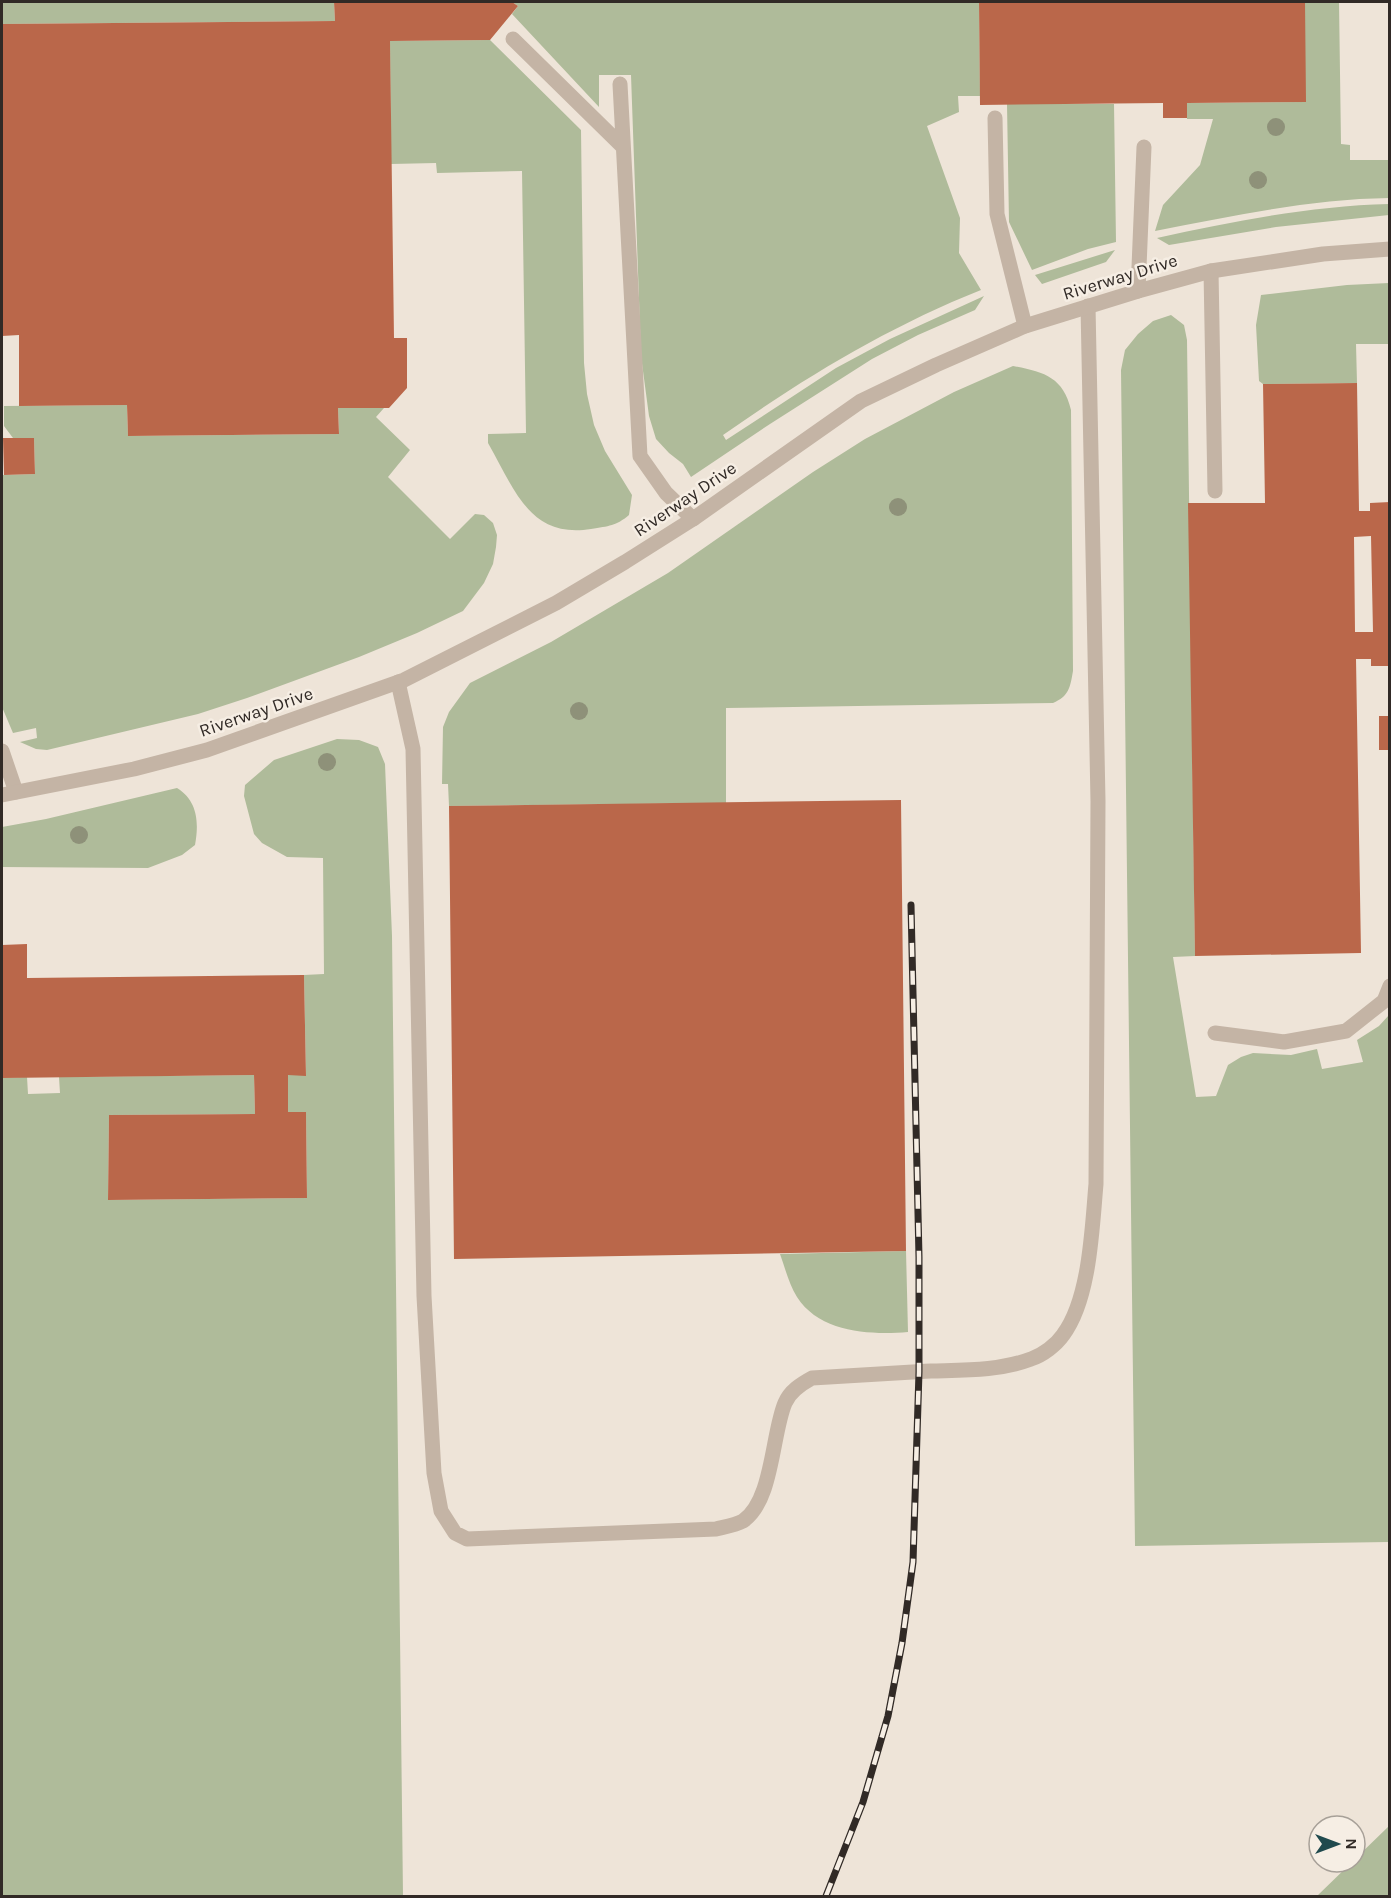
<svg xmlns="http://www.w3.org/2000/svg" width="1391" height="1898" viewBox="0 0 1391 1898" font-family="Karla,sans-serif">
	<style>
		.green { fill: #afbb9a }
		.building { fill: #ba674a; fill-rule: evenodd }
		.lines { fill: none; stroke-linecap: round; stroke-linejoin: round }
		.lane { stroke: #c4b4a5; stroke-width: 15 }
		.street { stroke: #c4b4a5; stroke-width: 15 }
		.rail-casing { stroke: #312a26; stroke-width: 7 }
		.rail { stroke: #f6eee4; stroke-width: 4.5; stroke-dasharray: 14; stroke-linecap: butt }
		.tree { fill: #8e9179 }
		.labels { text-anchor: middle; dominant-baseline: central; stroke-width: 5; stroke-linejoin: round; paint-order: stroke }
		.street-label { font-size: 18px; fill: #312a26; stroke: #f6eee4 }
	</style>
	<rect width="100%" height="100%" fill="#eee4d8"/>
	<path class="green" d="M2,2H334L335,21L2,24Z
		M512,2H979L980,96H958L959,112L927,126L960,218L959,253L981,290C888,327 804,378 723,435L726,440L836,368L890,339L984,296L975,310L918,335L872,359L770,424L691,477L683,464L669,453L656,439L649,416L641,356L631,75H599V107L512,14L518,6Z
		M1305,2H1339L1341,144L1350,145V160H1389V198C1311,199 1232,216 1155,231L1163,205L1200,165L1213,119H1187V103L1305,102Z
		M490,40L581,130L584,363L587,394L594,425L605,451L632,495L629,515C616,526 609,526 591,529C529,539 514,488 488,443V434L526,433L522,171L437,173L436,163L391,164L390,41Z
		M1007,104H1114L1116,242L1088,249L1032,270L1009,222Z
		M1389,204V215L1276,227L1169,245L1157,238C1233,221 1311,206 1389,204Z
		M1115,250L1106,262L1042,284L1035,275Z
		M1389,283V344H1356L1357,383L1263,384L1259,381L1256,325L1261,295L1347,285Z
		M1171,315L1184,325L1187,340L1195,956L1173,957L1196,1097L1216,1096L1228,1065L1241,1057L1253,1053L1291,1055L1317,1049L1322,1069L1363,1062L1357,1040L1379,1026L1389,1015V1542L1135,1546L1121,370L1125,350L1138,334L1153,321Z
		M1013,366C1044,372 1063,377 1071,410L1073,671C1070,688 1069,696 1053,703L726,708V803L449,806L448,784H442L443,727L449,712L470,683L551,642L668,573L813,472L865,439L954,392Z
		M127,405L128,436L339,434L338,408H384L376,417L410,450L388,477L450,539L475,514L484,515L493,523L497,535L496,547L493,564L484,583L463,611L417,633L359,657L247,698L198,714L47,750L36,749L20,742L37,738L36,728L13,733L2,707V475L35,474L34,438H13L4,426V406Z
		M337,739L359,740L378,747L385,764L392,936L403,1896H2V1078L27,1077L28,1094L60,1093L59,1077L254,1075L255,1114L109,1115L108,1200L307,1198L306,1112H288V1075H306L304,975L324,974L323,858L287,857L262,843L254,834L244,796L245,785L274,760Z
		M177,788C198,801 199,823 195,845L182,855L148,868L2,867V827L46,819Z
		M906,1251L908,1332C871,1335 820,1333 797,1297C789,1284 785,1268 780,1254Z
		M1389,1826V1896H1317L1352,1862H1355V1859Z"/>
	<path class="building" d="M334,2H512L518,6L490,40L390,41L394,338H407V388L389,408H338L339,434L128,436L127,405L19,406V335L2,336V24L335,21Z
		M979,2H1305L1306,102L1187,103V118H1163V103L980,105Z
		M1357,383L1359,511H1370V503L1390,502V666H1371V659H1356L1361,953L1195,956L1188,503H1265L1263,384ZM1371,536L1373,632H1355L1354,537Z
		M3,438H34L35,474L4,475Z
		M1379,716H1390V750H1379Z
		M901,800L906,1251L454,1259L449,806Z
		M27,944V978L304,975L306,1076L288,1075V1112H306L307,1198L108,1200L109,1115L255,1114L254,1075L2,1078V945Z"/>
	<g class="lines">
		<path class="lane" d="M513,39L622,146
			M620,84L640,456L666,493L693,519
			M995,118L997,214L1025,326
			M1211,271L1215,491
			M1138,291L1144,147
			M398,682L413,749L424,1296L434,1473L441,1511L455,1533L467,1539L716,1529C724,1527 736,1525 743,1521C773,1501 772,1433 785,1403C790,1391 801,1384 812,1378C851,1376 891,1373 931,1371C964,1370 999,1371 1031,1359C1043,1355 1056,1345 1063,1335C1090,1299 1092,1228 1096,1184L1098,801L1088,306
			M2,751L16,792
			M1215,1033L1284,1042L1346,1031L1384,1001L1390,986"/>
		<path class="street" d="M2,795L134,769L207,750L404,680L556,603L625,562L693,519L861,401L936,365L1025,326L1138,291L1211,271L1323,254L1390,249"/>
		<g class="rail-casing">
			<path id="rail" d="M826,1896L863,1802L888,1716L902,1643L913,1562L919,1372V1257L911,905"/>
		</g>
		<use href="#rail" class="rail"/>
	</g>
	<g class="tree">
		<circle cx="1276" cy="127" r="9"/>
		<circle cx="1258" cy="180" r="9"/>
		<circle cx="898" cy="507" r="9"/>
		<circle cx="579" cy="711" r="9"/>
		<circle cx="327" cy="762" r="9"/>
		<circle cx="79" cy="835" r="9"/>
	</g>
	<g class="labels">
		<g class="street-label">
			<text transform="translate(1120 277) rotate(-17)">Riverway Drive</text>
			<text transform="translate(685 499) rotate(-34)">Riverway Drive</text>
			<text transform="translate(256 712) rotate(-19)">Riverway Drive</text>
		</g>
	</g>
	<rect width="1391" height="1898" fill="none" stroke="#312a26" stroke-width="6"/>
	<g transform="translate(1337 1844) rotate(90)"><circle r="28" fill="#f6eee4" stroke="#a7a098" stroke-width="1.5"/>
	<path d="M0-4.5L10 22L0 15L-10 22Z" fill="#204a4e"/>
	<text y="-9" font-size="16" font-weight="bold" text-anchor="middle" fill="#312a26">N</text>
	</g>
</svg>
